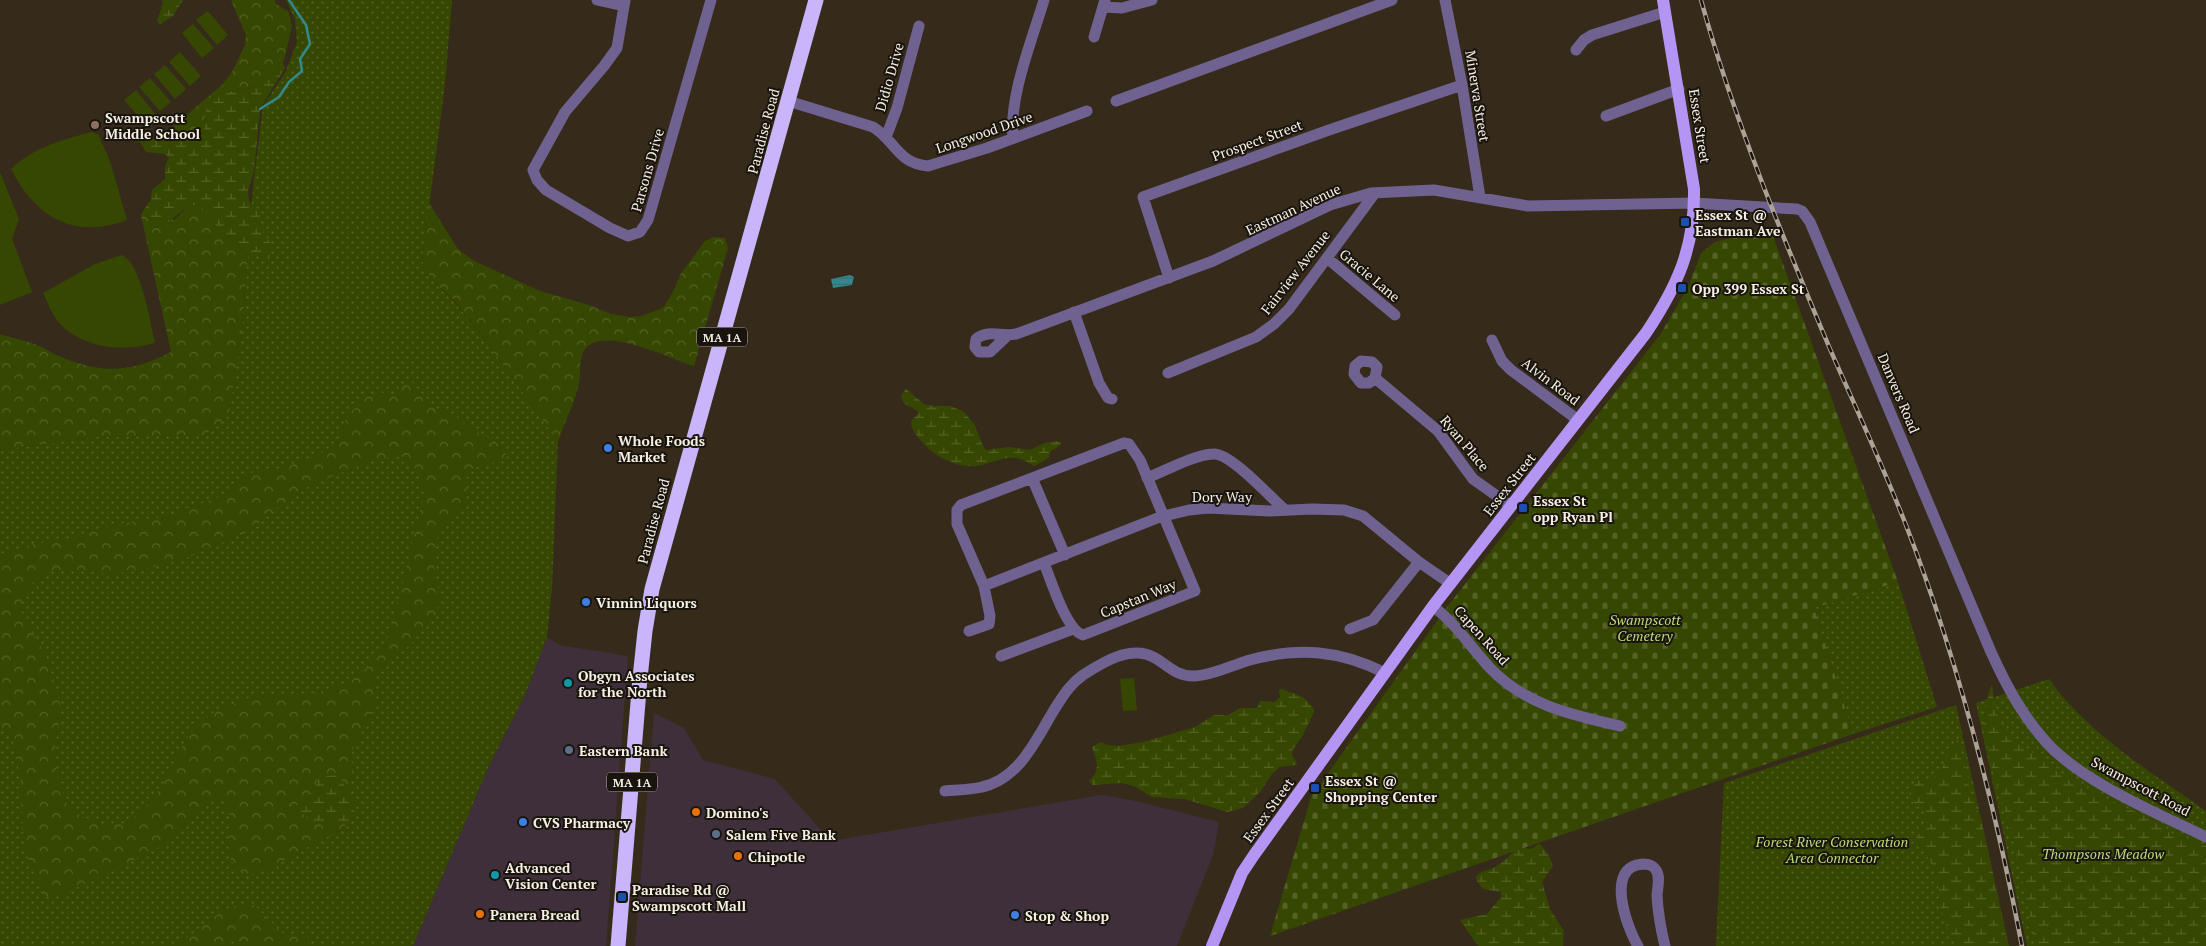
<svg xmlns="http://www.w3.org/2000/svg" width="2206" height="946" viewBox="0 0 2206 946" font-family="'PT Serif',serif">
	<style>
		.commercial { fill: #3e2f3b }
		.green { fill: url(#green-dots) }
		.forest { fill: url(#forest-crowns); fill-rule: evenodd }
		.wetland { fill: url(#wetland-marsh) }
		.cemetery { fill: url(#cemetery-stones) }
		.pitch { fill: #364701 }
		.water { fill: url(#water-rules) }
		.lines { fill: none; stroke-linecap: round; stroke-linejoin: round }
		.stream { stroke: #31888e; stroke-width: 2.5 }
		.minor { stroke: #706290; stroke-width: 11 }
		.major { stroke: #b495f4; stroke-width: 12 }
		.highway { stroke: #c9b5f9; stroke-width: 15 }
		.rail-casing { stroke: #aca396; stroke-width: 4.5 }
		.rail { stroke: #19140d; stroke-width: 2.5; stroke-dasharray: 8; stroke-linecap: butt }
		.education-dot { fill: #8d6e63; stroke: #19140d; stroke-width: 2 }
		.transit-dot { fill: #1a4fb4; stroke: #19140d; stroke-width: 2 }
		.shop-dot { fill: #3f7fe0; stroke: #19140d; stroke-width: 2 }
		.culture-dot { fill: #0f9aa8; stroke: #19140d; stroke-width: 2 }
		.service-dot { fill: #5c6f8a; stroke: #19140d; stroke-width: 2 }
		.food-dot { fill: #e8710a; stroke: #19140d; stroke-width: 2 }
		.labels { text-anchor: middle; dominant-baseline: central; stroke-width: 4; stroke-linejoin: round; paint-order: stroke }
		.shield { fill: #19140d; stroke: #b4ada4; stroke-width: 1 }
		.shield-label { font-size: 12px; font-weight: bold; fill: #f6efe4 }
		.street-label { font-size: 14px; fill: #f6efe4; stroke: #19140d }
		.poi-label { font-size: 14px; font-weight: bold; fill: #f6efe4; stroke: #19140d; text-anchor: start }
		.park-label { font-size: 14px; font-style: italic; fill: #bbdc78; stroke: #19140d }
	</style>
	<defs>
		<pattern id="green-dots" width="8" height="8" patternUnits="userSpaceOnUse" patternTransform="scale(1.25)"><rect width="8" height="8" fill="#364701"/><path d="M2 2h.1M6 6h.1" fill="none" stroke="#546226" stroke-width="1.8" stroke-linecap="round"/></pattern>
		<pattern id="forest-crowns" width="20" height="18" patternUnits="userSpaceOnUse" patternTransform="scale(1.25)"><rect width="20" height="18" fill="#364701"/><path d="M2 6a3 3 0 1 1 6 0M12 15a3 3 0 1 1 6 0" fill="none" stroke="#546226"/></pattern>
		<pattern id="wetland-marsh" width="20" height="14" patternUnits="userSpaceOnUse" patternTransform="scale(1.25)"><rect width="20" height="14" fill="#364701"/><path d="M1 5h8M5 5V1M11 12h8M15 12V8" fill="none" stroke="#546226"/></pattern>
		<pattern id="cemetery-stones" width="16" height="16" patternUnits="userSpaceOnUse" patternTransform="scale(1.25)"><rect width="16" height="16" fill="#364701"/><path d="M2 7V4a2 2 0 0 1 4 0v3zM10 15v-3a2 2 0 0 1 4 0v3z" fill="#546226"/></pattern>
		<pattern id="water-rules" width="6" height="5" patternUnits="userSpaceOnUse" patternTransform="scale(1.25)"><rect width="6" height="5" fill="#31888e"/><path d="M0 2.5h6" fill="none" stroke="#3b6e70"/></pattern>
	</defs>
	<rect width="100%" height="100%" fill="#362b1b"/>
	<path class="commercial" d="M547,637L559,645L628,656L606,946H413L488,768L525,695Z
		M654,713L684,728L703,760L775,779L831,841L1102,795L1136,801L1219,822L1213,855L1177,946H635Z"/>
	<path class="green" d="M286,0H452L445,84L422,261L432,280L452,299L486,341L558,441L552,588L547,637L525,695L488,768L413,946H0V450L95,437L205,435L229,415L242,328L253,188L263,106L286,71L297,42L295,20Z
		M1898,582L1937,707L1853,734L1814,608Z
		M2049,679C2087,733 2152,773 2206,811V946H2027L1976,703Z
		M1956,705L2009,946H1716L1724,783Z"/>
	<path class="forest" d="M231,0H275V3L286,11L288,10L292,26L283,64L280,59L262,83L238,92L205,117V132C192,138 178,135 166,140L170,129L222,85L231,74L236,64L245,45L246,35Z
		M429,203L458,249L474,261L540,291L589,305L611,314L630,317L641,316L663,308L674,290L680,275L705,241L714,237L725,238L728,248L694,366C670,359 599,322 583,352C579,361 581,373 579,383C575,402 565,422 558,441L486,341L453,299L432,280L422,261Z
		M191,204H198L215,220L216,229L226,236L234,237C240,244 238,252 248,254L242,328L229,415L205,435L95,437L0,450V334C12,338 25,340 37,345C45,348 53,354 61,357C103,374 130,373 171,352L141,215L146,206V214L174,220Z
		M411,381L432,407L453,414L472,429L493,440L503,448L506,455V458C494,463 483,465 471,469L466,480L467,503L441,532L435,542L434,566L440,598L436,615L411,644L386,665L378,674L375,682L374,709L352,750L353,773L350,790L346,789L340,778L319,777L313,792L298,802L302,813L312,823L325,821L348,823C333,837 316,842 299,852C283,860 245,890 232,862C225,847 232,832 230,817C229,812 226,807 225,802L218,799L202,807L190,823L161,846L109,873L51,899L42,892L27,855L23,840L21,783L13,741L0,726V554L38,543L67,539L121,523L138,522L168,515L219,497L253,472L282,469L326,451L339,440L346,418L367,396L379,392L393,395L403,384ZM403,457C419,468 420,476 424,494L393,621L387,639L376,656L367,668L353,679L325,691L314,693L252,697L214,712L200,723L186,739L163,784L152,800L139,814L125,823L99,824L74,812L67,805L56,769L55,749L61,707L47,658L22,614L20,604L30,585L41,576L57,570H72L113,574L146,569L186,558L249,531L295,494L313,484L379,458Z
		M247,903L254,905L287,937L306,936L311,939L310,946H237L234,942L227,941L219,946H176L225,909Z"/>
	<path class="wetland" d="M162,0H183L173,16L160,24L157,21L163,3Z
		M280,58L285,68L260,109L254,171L248,191L249,201L261,211L258,227C268,236 274,246 269,259L243,253L234,237L221,235L216,229L215,220L198,204C180,206 175,223 157,226L146,217V206L151,200L152,190L165,179V166L169,158L165,154L146,152L140,142L133,141L135,136L166,140L175,136L198,135L204,133L207,105L222,93L244,90L262,83Z
		M906,389L924,404L933,406H951L964,412L975,425L982,444L986,450L1009,447L1030,450L1044,443L1059,441L1061,443L1059,446L1050,452L1049,458L1034,466C1028,463 1024,459 1017,458C1002,456 990,464 976,466C957,468 936,457 924,444C918,437 911,431 911,421L919,413C913,405 902,407 901,396Z
		M1992,684C1994,694 1992,705 1997,714C2016,750 2080,785 2116,803C2131,811 2147,815 2162,823L2163,829L2166,831L2206,846V946H2036L2012,834L1993,773L1983,725L1986,701Z
		M1282,689L1303,697L1314,709V712L1303,735L1292,751V755L1297,763L1296,765L1280,767L1272,774L1260,792L1243,808L1227,812L1185,799L1152,797L1134,786L1121,783L1093,785L1089,781C1101,771 1097,761 1092,747L1101,742L1107,745L1119,746L1143,742L1195,727L1214,715H1228L1240,708H1257L1260,701L1275,702L1280,697L1279,690Z
		M1958,740L1968,777L1969,795L1981,818L2008,946H1960C1930,914 1948,888 1928,858C1925,853 1920,849 1915,844L1914,841C1921,831 1931,819 1920,807C1916,804 1913,803 1910,799L1909,789L1918,781L1938,776C1946,764 1947,751 1958,740Z
		M335,775L340,778L346,789L350,790C356,802 358,812 348,823L325,821L311,823L306,815L297,812L295,808C304,793 313,797 319,777Z
		M1520,844L1528,849L1534,848L1538,844H1540L1549,856L1553,866L1542,882L1550,909L1564,931L1563,946H1478L1460,920L1487,914L1501,897V892L1483,889L1477,881L1476,876C1482,870 1489,871 1495,867C1506,860 1512,854 1520,844Z"/>
	<path class="cemetery" d="M1770,228L1898,582L1814,608L1853,734L1270,936L1311,797L1447,607L1660,335L1688,287L1701,253L1715,242Z"/>
	<path class="pitch" d="M208,11L228,35L217,45L196,20Z
		M193,24L214,48L202,58L182,33Z
		M180,52L201,76L190,86L169,62Z
		M165,65L186,89L175,99L154,74Z
		M150,78L171,102L160,111L139,87Z
		M136,90L156,115L145,124L124,100Z
		M92,132L98,134L110,161L127,220C74,240 35,217 11,169C32,148 64,139 92,132Z
		M0,172L19,219L12,239L32,292L0,305Z
		M122,255C142,265 150,322 155,343C123,352 85,349 60,324C52,315 48,303 43,293L95,264Z
		M1134,678L1137,710L1123,711L1120,679Z"/>
	<path class="water" d="M850,275L854,277L852,285L833,288L831,279Z"/>
	<g class="lines">
		<path class="stream" d="M260,109L279,97L289,82L302,71L300,59L310,44L306,25L289,0"/>
		<path class="minor" d="M597,0L624,6
			M625,0L617,48L604,66L565,112L533,170L537,180L546,190L610,228L628,236L640,232L648,220L711,0
			M1445,0L1462,85L1480,197
			M1103,7L1122,8L1152,0
			M1094,37L1105,0
			M1576,50L1584,40L1592,35L1665,12
			M788,101L873,127C895,140 898,164 928,166L987,148L1087,111
			M1116,101L1392,0
			M1606,116L1679,89
			M886,137L897,108L919,26
			M1013,138C1009,96 1032,40 1044,0
			M1327,258L1395,315
			M1169,278L1143,197L1329,130L1462,85
			M1074,312L1099,383L1108,398L1112,399
			M1007,336L990,352H979L975,347L976,339C989,329 1001,337 1016,334L1213,261L1330,205L1371,193L1434,190L1528,206L1694,203L1797,209L1802,211L1810,222L1991,652C2006,685 2022,715 2046,742C2082,782 2157,813 2206,837
			M1492,340L1502,361L1511,370L1578,420
			M1168,373L1256,337L1274,324L1289,309L1375,193
			M1375,378L1369,383H1361L1354,374L1355,366L1361,361L1372,362L1377,367L1375,378L1438,431L1473,479L1511,506
			M1032,478L1065,555
			M1147,478C1165,471 1193,455 1213,454C1230,452 1271,498 1285,510
			M984,586L1160,517L1189,510L1208,508L1270,511L1312,509L1344,510L1363,516L1419,562L1451,584
			M1433,606C1457,625 1470,646 1490,668C1525,705 1572,715 1620,726
			M1350,629L1373,620L1419,562
			M969,631L989,624L990,616L984,586L957,524V510L961,505L1124,443L1129,444L1140,460L1195,591L1083,635C1066,630 1051,580 1044,563
			M1001,656L1073,629
			M945,791C957,790 970,790 982,787C1019,779 1036,740 1054,710C1063,696 1069,685 1083,675C1103,662 1132,644 1155,658C1169,666 1177,677 1195,676C1214,675 1232,665 1250,660C1299,647 1340,650 1385,673
			M1638,946C1627,928 1604,866 1643,864C1648,864 1653,865 1656,870C1661,878 1657,888 1657,896C1658,913 1661,930 1665,946"/>
		<path class="major" d="M1212,946L1242,873L1254,855L1433,606L1646,333C1678,285 1695,247 1694,189L1663,0"/>
		<path class="highway" d="M618,946L640,678L645,631L652,589L816,0"/>
		<g class="rail-casing">
			<path id="rail" d="M1701,0C1734,120 1782,235 1830,349C1855,406 1881,462 1904,520C1958,658 1994,801 2022,946"/>
		</g>
		<use href="#rail" class="rail"/>
	</g>
	<circle class="education-dot" cx="95" cy="125" r="5"/>
	<g class="transit-dot">
		<rect x="1680" y="217" width="10" height="10" rx="2.5"/>
		<rect x="1677" y="283" width="10" height="10" rx="2.5"/>
		<rect x="1518" y="503" width="10" height="10" rx="2.5"/>
		<rect x="1310" y="783" width="10" height="10" rx="2.5"/>
		<rect x="617" y="892" width="10" height="10" rx="2.5"/>
	</g>
	<g class="shop-dot">
		<circle cx="608" cy="448" r="5"/>
		<circle cx="586" cy="602" r="5"/>
		<circle cx="523" cy="822" r="5"/>
		<circle cx="1015" cy="915" r="5"/>
	</g>
	<g class="culture-dot">
		<circle cx="568" cy="683" r="5"/>
		<circle cx="495" cy="875" r="5"/>
	</g>
	<g class="service-dot">
		<circle cx="569" cy="750" r="5"/>
		<circle cx="716" cy="834" r="5"/>
	</g>
	<g class="food-dot">
		<circle cx="696" cy="812" r="5"/>
		<circle cx="738" cy="856" r="5"/>
		<circle cx="480" cy="914" r="5"/>
	</g>
	<g class="labels">
		<g class="shield">
			<rect x="697" y="327.5" width="50" height="19" rx="4"/>
			<rect x="607" y="772.5" width="50" height="19" rx="4"/>
		</g>
		<g class="shield-label">
			<text x="722" y="337">MA 1A</text>
			<text x="632" y="782">MA 1A</text>
		</g>
		<g class="street-label">
			<text transform="translate(889 77) rotate(-74)">Didio Drive</text>
			<text transform="translate(1478 96) rotate(81)">Minerva Street</text>
			<text transform="translate(1700 126) rotate(81)">Essex Street</text>
			<text transform="translate(763 131) rotate(-75)">Paradise Road</text>
			<text transform="translate(984 132) rotate(-19)">Longwood Drive</text>
			<text transform="translate(1257 140) rotate(-20)">Prospect Street</text>
			<text transform="translate(647 170) rotate(-74)">Parsons Drive</text>
			<text transform="translate(1293 209) rotate(-25)">Eastman Avenue</text>
			<text transform="translate(1295 272) rotate(-52)">Fairview Avenue</text>
			<text transform="translate(1370 275) rotate(40)">Gracie Lane</text>
			<text transform="translate(1551 381) rotate(37)">Alvin Road</text>
			<text transform="translate(1899 393) rotate(67)">Danvers Road</text>
			<text transform="translate(1465 443) rotate(50)">Ryan Place</text>
			<text transform="translate(1509 484) rotate(-52)">Essex Street</text>
			<text x="1222" y="496">Dory Way</text>
			<text transform="translate(653 521) rotate(-75)">Paradise Road</text>
			<text transform="translate(1138 598) rotate(-22)">Capstan Way</text>
			<text transform="translate(1482 635) rotate(48)">Capen Road</text>
			<text transform="translate(2141 786) rotate(28)">Swampscott Road</text>
			<text transform="translate(1268 810) rotate(-54)">Essex Street</text>
		</g>
		<g class="poi-label">
			<text x="105" y="117">Swampscott<tspan x="105" dy="16">Middle School</tspan></text>
			<text x="1695" y="214">Essex St @<tspan x="1695" dy="16">Eastman Ave</tspan></text>
			<text x="1692" y="288">Opp 399 Essex St</text>
			<text x="618" y="440">Whole Foods<tspan x="618" dy="16">Market</tspan></text>
			<text x="1533" y="500">Essex St<tspan x="1533" dy="16">opp Ryan Pl</tspan></text>
			<text x="596" y="602">Vinnin Liquors</text>
			<text x="578" y="675">Obgyn Associates<tspan x="578" dy="16">for the North</tspan></text>
			<text x="579" y="750">Eastern Bank</text>
			<text x="1325" y="780">Essex St @<tspan x="1325" dy="16">Shopping Center</tspan></text>
			<text x="706" y="812">Domino's</text>
			<text x="533" y="822">CVS Pharmacy</text>
			<text x="726" y="834">Salem Five Bank</text>
			<text x="748" y="856">Chipotle</text>
			<text x="505" y="867">Advanced<tspan x="505" dy="16">Vision Center</tspan></text>
			<text x="632" y="889">Paradise Rd @<tspan x="632" dy="16">Swampscott Mall</tspan></text>
			<text x="490" y="914">Panera Bread</text>
			<text x="1025" y="915">Stop &amp; Shop</text>
		</g>
		<g class="park-label">
			<text x="1645" y="619">Swampscott<tspan x="1645" dy="16">Cemetery</tspan></text>
			<text x="1832" y="841">Forest River Conservation<tspan x="1832" dy="16">Area Connector</tspan></text>
			<text x="2103" y="853">Thompsons Meadow</text>
		</g>
	</g>
</svg>
